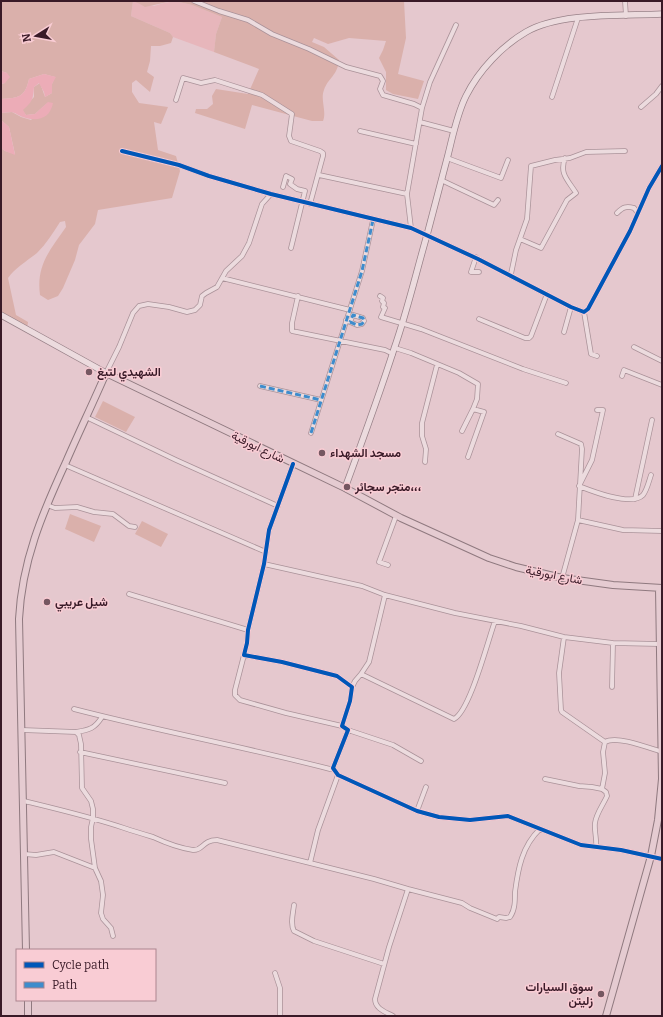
<svg xmlns="http://www.w3.org/2000/svg" width="663" height="1017" viewBox="0 0 663 1017" font-family="Bitter,Vazirmatn,serif">
	<style>
		.farmland { fill: #e7b6bb }
		.green { fill: #dab0ab }
		.sand { fill: #ecacb7 }
		.lines { fill: none; stroke-linecap: round; stroke-linejoin: round }
		.street-casing { stroke: #aa9299; stroke-width: 5.5 }
		.secondary-casing { stroke: #998289; stroke-width: 7 }
		.primary-casing { stroke: #8f797f; stroke-width: 8 }
		.street { stroke: #ecdbde; stroke-width: 4 }
		.secondary { stroke: #ecdbde; stroke-width: 5.5 }
		.primary { stroke: #e5cbd1; stroke-width: 6 }
		.quiet { stroke: #3e8ccc; stroke-width: 3; stroke-dasharray: 6 3; stroke-linecap: butt }
		.cycleway-casing { stroke: #f9ccd4; stroke-width: 6 }
		.cycleway { stroke: #0057b8; stroke-width: 4 }
		.poi-dot { fill: #755761; stroke: #f9ccd4; stroke-width: 1.5 }
		.labels { text-anchor: middle; dominant-baseline: central; stroke-width: 3; stroke-linejoin: round; paint-order: stroke }
		.poi-label { font-size: 12px; font-weight: bold; fill: #391a27; stroke: #f9ccd4; text-anchor: start }
		.street-label { font-size: 12px; fill: #391a27; stroke: #f9ccd4 }
	</style>
	<rect width="100%" height="100%" fill="#e5c8ce"/>
	<path class="farmland" d="M133,1L154,6L164,3L175,1L192,5L222,17L216,34L214,52L173,37L170,33L131,16Z"/>
	<path class="green" d="M1,1H172L145,7L140,4L133,1L131,16L170,33L173,37L171,43L160,46H151L150,61L147,72L154,77L150,92L136,80L132,83V92L139,103L168,107L161,124L154,122L158,150L176,156L180,171L172,198L98,210L95,224L79,245L75,260L63,288L58,296L48,300L40,295C36,265 50,250 66,227L65,221L60,222C53,233 46,244 37,253C27,261 15,268 8,278L16,315L28,322L27,329L1,315V148L5,151L15,154L9,127L1,120V113L12,112L21,117L31,120L48,102L35,114L26,115L22,110L34,97V87L40,83L45,97L52,93V84L55,77L44,74L29,79C25,97 19,98 1,99V84L5,83L7,73L1,71Z
		M175,1H404L406,38L398,74L424,81L418,99L393,94L386,90V72L379,58L383,50L386,41L349,38L328,44L314,38L312,42L324,47L339,60C338,75 328,78 324,90C320,100 327,111 323,121H312L252,105L245,129L195,113L196,109H207L213,104L212,96L216,89L248,94L259,69L214,52L216,34L222,17L192,5Z
		M103,401L135,417L126,432L95,417Z
		M70,514L101,526L94,542L65,529Z
		M142,521L168,534L161,547L135,534Z"/>
	<path class="sand" d="M1,71L7,73L10,77L5,83L1,84Z
		M44,74L56,77L52,84V93L45,97L44,92L39,83L34,87C33,100 32,102 23,110L26,115L35,114L48,102L53,103C50,119 37,122 23,117C19,116 15,112 11,112C8,112 4,113 1,113V99C19,98 25,97 29,79Z
		M1,120L9,127L15,155L5,151L1,148Z"/>
	<g class="lines">
		<g class="street-casing">
			<path id="street" d="M194,1L219,11L248,20L272,34L309,49L346,67L380,76L383,81L380,89L383,95L414,104L422,108
				M625,1L626,16
				M552,97L578,18
				M176,100L183,78L201,83L215,80L262,95L292,114L289,136L291,141L320,151L323,153V156L310,204
				M641,107L656,94L662,86
				M420,122L454,131
				M360,131L416,144
				M122,151L179,165L209,176L271,194L411,228L478,259L571,307L584,312L588,309L630,231L649,188L662,166
				M447,158L501,178L508,160
				M319,175L407,194
				M441,180L494,205L498,200
				M283,187L286,176L292,179L290,184L297,189L305,191L291,248
				M617,213C623,207 626,206 634,208L638,213
				M411,228L407,194L422,108L430,82L456,25
				M520,239L541,248L567,200L576,193C568,180 559,174 565,158
				M476,257L471,272H479
				M511,274L516,250L527,219L531,166L555,160L570,158L586,152L625,151
				M222,278L350,310
				M298,296L292,323V331L385,350L393,354
				M380,296L383,298L382,301L384,303L383,307L385,308L381,317L421,329L523,369L566,383
				M584,312L591,354L597,356
				M479,319L525,338H529L531,336L547,294
				M346,320L350,322L353,315L363,318L364,321L362,324L357,325L350,322
				M564,332L571,307
				M634,347L662,361
				M395,348L411,353L459,373L478,384L477,399L473,409L484,412L468,457
				M106,373L119,347L133,313L139,306L148,304L169,307L187,312L195,310L200,305L202,296L206,293L217,287L226,271L242,256L249,243L262,204L271,194
				M622,376L624,370L662,385
				M260,386L321,400
				M597,410H603L592,460L579,486C592,491 631,507 643,495C647,490 649,481 651,475
				M86,417L176,460L278,506
				M462,431L473,409
				M311,433L362,271L373,220
				M558,434L581,444L582,449L578,520L562,578
				M425,462L426,449L422,436V423L437,365
				M293,464L269,530L264,564L248,630L247,643L244,655L282,662L337,676L352,687L350,701L342,726L348,730L333,768L338,775L417,811L439,817L470,820L508,816L581,845L621,850L662,859
				M65,465L266,552
				M635,499L652,420
				M47,505L55,508L77,507L94,512L113,514L129,526L135,527
				M578,520L623,530L662,531
				M264,564L362,586L385,595L455,613L521,626L564,637L613,643L659,644
				M388,565L379,562L396,516
				M129,594L248,630
				M564,637L559,673L561,710L562,712L605,742
				M244,655L235,690V695L240,700L286,713L342,726
				M361,674L454,719C470,711 488,640 495,621
				M352,687L355,681L361,674L369,662L385,595
				M612,687L613,643
				M74,709C159,731 245,747 330,769L333,768
				M22,730L76,732L79,735L81,744L82,788L91,801L93,809V818L91,827V839L95,868L101,881L103,895L101,913L103,919L111,928L113,936
				M348,730L393,745L421,761
				M76,732C90,730 95,728 102,717
				M605,742C617,735 649,748 662,752
				M80,752L225,783
				M338,775L318,830L310,863L374,879L408,889
				M545,779L579,786L592,787L602,789L606,792L607,796C603,805 596,814 595,823C594,831 597,839 596,846
				M602,789L605,773L603,752L605,742
				M24,801C57,809 91,817 124,828C133,831 143,834 153,837C166,843 179,848 193,850C203,851 202,840 217,840L310,863
				M417,811L426,787
				M24,854L36,855L54,852L95,868
				M294,905C293,914 290,924 294,931L314,941L384,964
				M275,973L280,988V1016
				M393,1016C386,1012 375,1009 375,999L389,947L408,889L462,903L470,908L497,919L499,917L506,918L510,917C515,910 515,901 515,892C518,869 522,846 540,829"/>
		</g>
		<g class="secondary-casing">
			<path id="secondary" d="M1,315L106,373
				M345,488C362,442 379,396 394,349C407,312 416,273 427,235C434,208 441,181 448,155C453,135 457,114 466,96C479,70 502,46 526,32C559,12 624,16 662,14"/>
		</g>
		<g class="primary-casing">
			<path id="primary" d="M26,950L19,619C22,561 42,514 66,462C79,432 93,403 106,373L345,488L401,518L489,558L516,567L562,578L613,585L662,588
				M28,1000V1016
				M606,1016L651,856L658,820L662,779L659,588"/>
		</g>
		<use href="#street" class="street"/>
		<use href="#secondary" class="secondary"/>
		<use href="#primary" class="primary"/>
		<path class="quiet" d="M350,322L357,325L362,324L364,321L363,318L353,315L350,322
			M260,386L321,400
			M311,433L362,271L373,220"/>
		<g class="cycleway-casing">
			<path id="cycleway" d="M122,151L179,165L209,176L271,194L411,228L478,259L571,307L584,312L588,309L630,231L649,188L662,166
				M293,464L269,530L264,564L248,630L247,643L244,655L282,662L337,676L352,687L350,701L342,726L348,730L333,768L338,775L417,811L439,817L470,820L508,816L581,845L621,850L662,859"/>
		</g>
		<use href="#cycleway" class="cycleway"/>
	</g>
	<g class="poi-dot">
		<circle cx="89" cy="372" r="4"/>
		<circle cx="322" cy="453" r="4"/>
		<circle cx="347" cy="487" r="4"/>
		<circle cx="47" cy="602" r="4"/>
		<circle cx="601" cy="994" r="4"/>
	</g>
	<g class="labels">
		<g class="poi-label">
			<text x="97" y="372">الشهيدي لتبغ</text>
			<text x="330" y="453">مسجد الشهداء</text>
			<text x="355" y="487">متجر سجائر،،،</text>
			<text x="55" y="602">شيل عريبي</text>
			<text x="593" y="987" text-anchor="end">سوق السيارات<tspan x="593" dy="14">زليتن</tspan></text>
		</g>
		<g class="street-label">
			<text transform="translate(258 447) rotate(26)">شارع ابورقية</text>
			<text transform="translate(554 575) rotate(11)">شارع ابورقية</text>
		</g>
	</g>
	<rect width="663" height="1017" fill="none" stroke="#391a27" stroke-width="4"/>
	<rect x="16" y="949" width="140" height="52" fill="#f9ccd4" stroke="#ac858f"/>
	<rect x="24" y="962" width="20" height="6" fill="#0057b8" stroke="#ac858f"/>
	<text x="52" y="969" font-size="12" fill="#391a27">Cycle path</text>
	<rect x="24" y="982" width="20" height="6" fill="#3e8ccc" stroke="#ac858f"/>
	<text x="52" y="989" font-size="12" fill="#391a27">Path</text>
	<g transform="translate(36 36) rotate(259)" stroke="#f9ccd4" stroke-width="3" paint-order="stroke">
	<path d="M0-3L7 15L0 10L-7 15Z" fill="#391a27"/>
	<text y="-6" font-size="11" font-weight="bold" text-anchor="middle" fill="#391a27">N</text>
	</g>
</svg>
